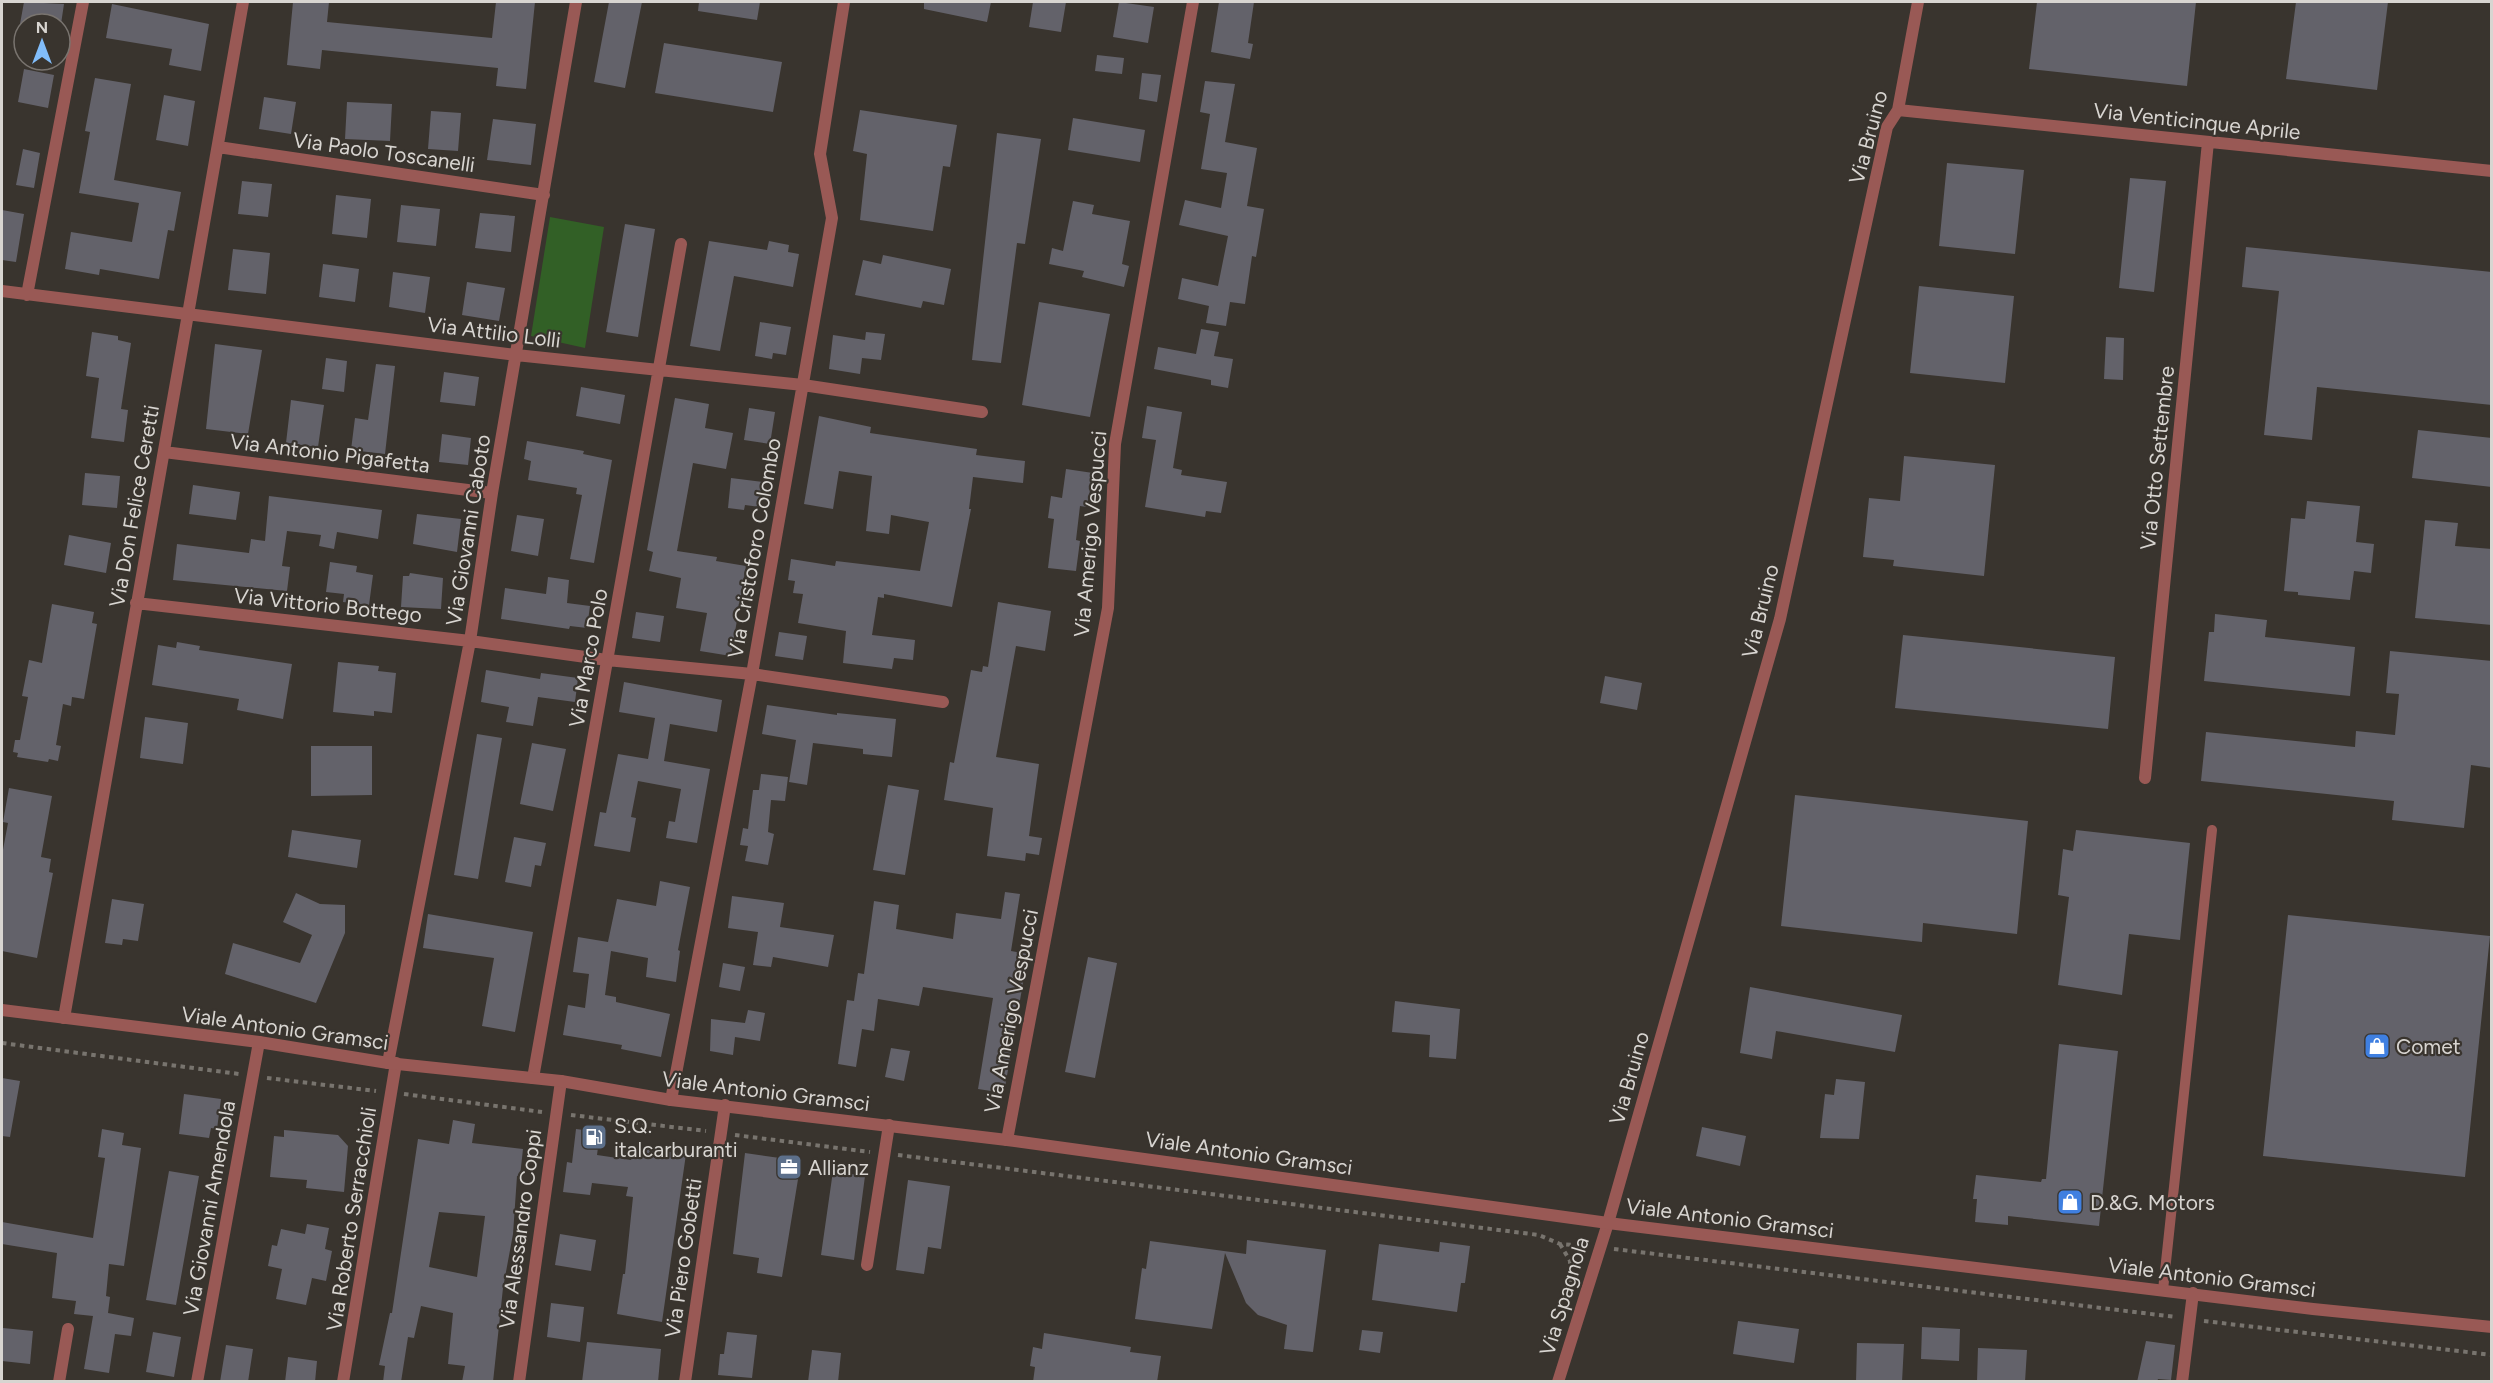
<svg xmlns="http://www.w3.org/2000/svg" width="2493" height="1383" viewBox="0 0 2493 1383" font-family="Figtree,sans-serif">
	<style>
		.green { fill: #326026 }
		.building { fill: #63626a; fill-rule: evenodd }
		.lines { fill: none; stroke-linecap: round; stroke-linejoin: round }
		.path { stroke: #78746e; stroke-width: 4; stroke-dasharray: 4.5 4.5; stroke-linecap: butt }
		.service { stroke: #995955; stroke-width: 10 }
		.minor { stroke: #995955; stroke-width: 12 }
		.tertiary { stroke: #995955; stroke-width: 12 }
		.labels { text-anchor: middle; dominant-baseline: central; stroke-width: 4.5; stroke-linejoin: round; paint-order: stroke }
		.street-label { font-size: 21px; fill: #d8d5d1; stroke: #39342e }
		.poi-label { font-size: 21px; fill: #d8d5d1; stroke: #39342e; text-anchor: start }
	</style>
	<rect width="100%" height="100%" fill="#39342e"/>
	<path class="green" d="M550,217L604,227L585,348L531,336Z"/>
	<path class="building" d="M24,2L64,4L61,24H20Z
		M293,2H329L327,22L492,38L496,2H535L526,89L496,86L498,68L322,50L320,69L287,65Z
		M609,2H642L625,88L594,82Z
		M699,2H760L757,20L698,11Z
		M924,2H991L987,22L924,9Z
		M1033,2H1066L1061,32L1029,27Z
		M1119,2L1154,7L1148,43L1113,37Z
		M1219,2H1254L1248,43L1253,44L1250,59L1211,52Z
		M2037,2H2196L2187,86L2029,69Z
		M2296,2H2388L2377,90L2286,79Z
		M112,4L209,24L201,71L169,65L172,49L106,38Z
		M664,43L782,62L773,112L655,93Z
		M1097,55L1124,58L1122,74L1095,71Z
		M24,69L54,75L48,108L18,102Z
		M1142,73L1161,75L1157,102L1139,99Z
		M95,78L131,84L114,180L181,192L174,231L168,230L159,279L100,269L99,275L65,269L71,232L132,242L139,203L79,193L90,132L85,131Z
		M1205,81L1235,84L1225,142L1257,148L1247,206L1264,209L1256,257L1252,256L1245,304L1230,302L1226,326L1206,323L1209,306L1178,299L1182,278L1218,286L1228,236L1179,225L1185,200L1221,208L1227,173L1201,169L1210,114L1200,112Z
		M164,95L195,101L188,146L156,140Z
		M264,97L296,102L291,134L259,129Z
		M347,102L392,104L390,141L345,139Z
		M860,110L957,125L950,167L943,166L933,231L860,220L867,154L853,151Z
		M431,111L461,113L458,151L428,149Z
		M1073,118L1145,130L1140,162L1068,150Z
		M493,119L536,124L531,165L487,160Z
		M997,133L1041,139L1025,244L1017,243L1001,363L972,360Z
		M23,149L40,153L34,188L16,185Z
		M1947,163L2024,170L2015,254L1939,246Z
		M2130,178L2166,181L2154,292L2119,288Z
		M242,181L272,184L268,217L238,214Z
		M336,195L371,199L367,238L332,234Z
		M1073,201L1094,205L1092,214L1130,221L1122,264L1129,266L1124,287L1082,277L1084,271L1049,264L1052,248L1063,251Z
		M401,205L440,209L436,246L397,242Z
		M2,210L24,214L16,262L2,260Z
		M480,213L515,216L511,252L475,248Z
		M625,224L655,229L638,337L606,332Z
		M709,241L767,250L769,241L789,245L788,252L799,254L793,287L734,276L720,351L690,346Z
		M2246,247L2492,272V405L2317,387L2312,440L2264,435L2279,291L2242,287Z
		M233,249L270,253L266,294L228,290Z
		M883,255L951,269L944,305L923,301L921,308L855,295L863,260L881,264Z
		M323,264L359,269L355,302L319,297Z
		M393,272L430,277L425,313L389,307Z
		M467,282L505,288L499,321L462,315Z
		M1919,286L2014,296L2005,383L1910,373Z
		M1039,302L1110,314L1090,417L1022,405Z
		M760,322L791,327L786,355L773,353L772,359L755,356Z
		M1201,329L1219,332L1214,356L1233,359L1228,388L1211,385V380L1154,369L1158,347L1196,354Z
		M92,332L118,336V340L131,343L121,409L128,410L124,442L91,438L99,378L86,376Z
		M866,332L885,334L881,360L862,358L860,374L829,369L833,335L865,340Z
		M2106,337L2124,338L2123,380L2104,379Z
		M215,344L262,350L248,434L206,429Z
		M326,358L347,361L344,392L322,389Z
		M376,364L395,366L385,454L351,450L355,418L368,420Z
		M444,372L479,377L475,406L440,402Z
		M581,387L625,395L620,424L576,416Z
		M675,398L709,404L705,428L733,433L726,469L693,463L677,551L717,557L716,561L746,566L731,656L700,651L707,613L676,608L681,578L649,571L653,552L647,550Z
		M291,400L324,405L318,447L286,443Z
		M1147,406L1182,412L1173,468L1182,470L1181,475L1227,482L1221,513L1206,511L1205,517L1145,507L1156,440L1142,438Z
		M749,408L775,412L770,444L744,440Z
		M819,416L871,427L870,433L977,449L976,455L1025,461L1023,483L973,477L969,509H971L952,607L884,594V598L878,597L872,635L915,640L913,660L894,658L892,669L843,663L846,631L798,623L803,594L793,593L795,581L788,580L791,559L835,566L836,561L920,571L929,522L891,515L889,534L866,531L872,476L839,471L833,509L804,504Z
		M2418,430L2492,438V487L2412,478Z
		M442,434L471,438L468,465L439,462Z
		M527,441L584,451L583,454L612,460L594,563L570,559L582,495L576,494L577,488L528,480L531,461L524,459Z
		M1904,456L1995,465L1984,576L1893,566L1894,560L1863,557L1869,498L1900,501Z
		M1066,469L1093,473L1087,507L1080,506L1076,540L1080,541L1076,571L1048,568L1054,519L1048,518L1051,496L1062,498Z
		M85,473L120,476L117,508L82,505Z
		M731,478L763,482L760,507L745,505L744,510L728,508Z
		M193,485L240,492L236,520L189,514Z
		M269,496L382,510L378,539L337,532L334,549L319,546L321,535L287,531L282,566L290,567L287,591L173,580L177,544L249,553L251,539L265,541Z
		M2307,501L2360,506L2356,542L2374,544L2371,573L2354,571L2350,600L2298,595V592L2284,591L2291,518L2305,519Z
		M417,514L461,519L457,552L413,544Z
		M517,515L544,519L538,556L511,551Z
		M2425,520L2458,523L2455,546L2492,549V625L2415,618Z
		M69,535L111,543L106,573L64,565Z
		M330,562L357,566L356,572L373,575L369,605L343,602L344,594L326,592Z
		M410,573L443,578L441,609L401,607L403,576H409Z
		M548,577L569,580L567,603L590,606L587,628L570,626L569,629L501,619L505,588L546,594Z
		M998,602L1051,611L1045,651L1016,646L996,757L1039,764L1029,836L1042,838L1039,855L1026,853L1025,861L987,856L993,808L944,800L950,762L954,763L971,670L982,672L983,666L988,667Z
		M52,604L94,612L92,623L97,624L84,699L72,697L71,706L63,704L56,745L61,746L58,761L49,759L48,762L17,757L18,753L13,752L15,740H20L28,697L22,696L29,660L42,663Z
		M636,612L664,616L660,642L632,638Z
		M2215,614L2267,620L2265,637L2355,647L2350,696L2204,681L2209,632H2214Z
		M779,632L807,636L803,660L775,656Z
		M1903,635L2115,657L2108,729L1895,708Z
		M177,642L200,646L199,650L292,664L283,719L237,710L239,699L152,685L158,645L176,648Z
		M2390,651L2492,661V768L2471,765L2464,828L2392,820L2394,801L2201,781L2206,732L2355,747L2356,731L2395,735L2399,694L2386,693Z
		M338,662L379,666L378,671L396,673L392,713L374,711V716L333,712Z
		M486,670L540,679L541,673L578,678L575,702L538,697L533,726L506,722L509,707L481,702Z
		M1605,676L1642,683L1637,710L1600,703Z
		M624,682L722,700L717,732L670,724L664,761L710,769L697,843L666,838L669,821L675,822L681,789L638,781L631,817L636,818L630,852L594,846L600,812L606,813L618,754L648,759L655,718L619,712Z
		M767,705L837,715V713L896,719L892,757L863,754V749L813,743L807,785L789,782L796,740L762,734Z
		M145,717L188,723L183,764L140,758Z
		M477,734L502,738L478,879L454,875Z
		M532,743L566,749L553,811L520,804Z
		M311,746H372V795L311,796Z
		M761,774L788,777L785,801L771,800L768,832L774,834L768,865L745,861L748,846L740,845L743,828L748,829L753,790H759Z
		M888,785L919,790L905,875L873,870Z
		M9,788L52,796L41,857L51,859L49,872L53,873L37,958L2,951V855L8,823L3,822Z
		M1795,795L2028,821L2017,934L1923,923L1922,942L1781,926Z
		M292,830L361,840L357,868L288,857Z
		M2076,830L2190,843L2180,940L2129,934L2122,995L2058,985L2069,897L2058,895L2063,849L2073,851Z
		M514,837L546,843L541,866L535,865L531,887L505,882Z
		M660,881L690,887L678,950L680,951L676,982L646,977L648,958L611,951L605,995L616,997V1002L670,1014L661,1057L621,1049L622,1045L563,1035L568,1005L585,1008L589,974L573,972L578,937L608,942L617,899L656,906Z
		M1005,892L1020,894L1011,951L1028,954L1004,1093L978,1089L993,998L923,987L919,1006L878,999L874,1031L862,1029L856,1067L838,1064L847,1000L854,1001L858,973L864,974L874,901L899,905L896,929L953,939L956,913L1001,919Z
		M296,893L320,904L345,905V933L316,1003L225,974L233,943L300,963L312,935L283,922Z
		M732,896L784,903L780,927L834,935L828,967L773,957L771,967L753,965L758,932L728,928Z
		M112,899L144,904L138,941L123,939L122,945L105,943Z
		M428,914L533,932L515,1032L482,1026L494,958L423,948Z
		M2288,915L2490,936L2465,1177L2263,1156Z
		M1088,957L1117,963L1095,1078L1065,1072Z
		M723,963L745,967L740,991L719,987Z
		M1750,987L1902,1015L1895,1052L1776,1031L1772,1059L1740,1053Z
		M1395,1001L1460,1009L1456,1059L1429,1057L1430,1035L1392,1032Z
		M748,1010L765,1013L760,1041L735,1037L733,1055L710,1051L711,1019L745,1023Z
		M2059,1044L2118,1051L2099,1226L2008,1216V1225L1975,1222L1977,1199H1973L1976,1175L2041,1182L2042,1179H2046Z
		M891,1048L910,1051L904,1081L885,1077Z
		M2,1078L20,1081L10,1137L2,1136Z
		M1836,1079L1865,1082L1859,1139L1820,1138L1825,1094L1834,1095Z
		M184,1094L221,1099L217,1129L211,1128L209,1138L179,1134Z
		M453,1120L475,1124L472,1143L523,1149L520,1176H517L513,1234L503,1288L493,1382H462L465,1366L448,1364L453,1313L421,1306L414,1338L408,1337L401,1382H383L385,1366L379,1365L390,1313H392L418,1139L449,1144ZM439,1212L485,1216L477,1277L429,1267Z
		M1702,1127L1746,1136L1740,1166L1696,1156Z
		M102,1129L124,1133L122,1145L141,1148L124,1266L109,1264L106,1296L110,1297L108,1313L134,1318L131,1336L115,1334L109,1373L84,1369L93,1316L74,1314L76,1301L52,1298L57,1253L2,1244V1222L93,1238L105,1158L98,1157Z
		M576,1129L600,1132L597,1155L631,1160L633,1147L686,1154L662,1322L617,1314L623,1274H625L633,1197L626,1196L628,1187L592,1183L590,1195L563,1192L567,1162L572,1163Z
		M284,1130L338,1135L348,1146L344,1192L306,1188L307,1180L270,1177L274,1136L284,1137Z
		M745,1153L801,1161L782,1277L757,1273L759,1258L733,1254Z
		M169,1171L199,1176L176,1305L146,1300Z
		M833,1171L865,1176L854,1260L821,1255Z
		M908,1180L950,1186L941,1249L928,1247L924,1274L896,1270Z
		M307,1224L329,1228L325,1249L332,1251L326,1281L312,1278L306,1305L276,1299L282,1269L268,1266L272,1245L277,1246L281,1229L305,1234Z
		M560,1234L596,1240L591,1271L555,1265Z
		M1247,1240L1326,1250L1313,1352L1284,1349L1287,1325L1258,1315L1246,1303L1225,1253L1212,1329L1135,1319L1142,1268L1146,1269L1150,1241L1246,1254Z
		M1440,1242L1470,1246L1465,1283H1461L1457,1312L1372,1300L1379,1244L1439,1252Z
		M551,1303L584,1307L580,1342L547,1337Z
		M1738,1321L1799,1329L1794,1363L1733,1354Z
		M1922,1327L1960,1329L1959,1361L1921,1359Z
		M3,1328L33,1331L30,1364L2,1361Z
		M1362,1330L1383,1332L1380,1353L1359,1350Z
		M153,1332L181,1337L174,1377L146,1372Z
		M727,1332L757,1335L752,1378L718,1375L720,1354H724Z
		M1044,1333L1131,1347L1130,1352L1161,1356L1157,1382H1033L1035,1367L1030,1366L1033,1347L1042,1349Z
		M2146,1341L2175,1345L2171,1380L2158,1379L2157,1382H2137Z
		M587,1342L661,1349L658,1382H582Z
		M1857,1343L1904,1344L1902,1382H1856Z
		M226,1345L253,1349L248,1382H220Z
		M1978,1348L2027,1350L2025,1382H1977Z
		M812,1350L841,1353L838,1382H808Z
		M288,1357L317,1361L315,1382H285Z"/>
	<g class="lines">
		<path class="path" d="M2,1043L239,1074
			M267,1078L376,1091
			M404,1094L542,1112
			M571,1115L706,1131
			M735,1135L870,1152
			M898,1155L1539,1235L1560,1244L1586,1246
			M1560,1244L1570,1261V1288
			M1614,1249L2176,1317
			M2204,1321L2492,1355"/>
		<path class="service" d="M2163,1290L2212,830"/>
		<path class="minor" d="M1898,110L2492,171
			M218,147L544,195
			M2,291L516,355L803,385L982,412
			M27,295L83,2
			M164,452L492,493
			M136,603L470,641L607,660L752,674L943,702
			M2145,778L2208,142
			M64,1018L243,2
			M388,1063L470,641L492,493L576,2
			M533,1078L681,244
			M671,1100L752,674L832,218L820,154L844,2
			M1007,1140L1108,608L1115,444L1193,2
			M867,1265L889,1125
			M59,1382L68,1329
			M197,1382L259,1042
			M343,1382L396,1063
			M519,1382L561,1081
			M685,1382L725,1105
			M1558,1382L1608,1223L1780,619L1887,127L1898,110L1918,2
			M2182,1382L2193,1293"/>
		<path class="tertiary" d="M2,1010L259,1042L388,1063L561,1081L671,1100L1007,1140L1608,1223L2313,1309L2492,1327"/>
	</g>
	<defs>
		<g id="shop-square" transform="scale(1.35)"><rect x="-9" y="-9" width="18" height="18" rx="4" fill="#3f7fe0" stroke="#39342e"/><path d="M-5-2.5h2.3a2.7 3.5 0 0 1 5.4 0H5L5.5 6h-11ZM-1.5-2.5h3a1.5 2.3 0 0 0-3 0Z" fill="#fff"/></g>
		<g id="fuel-square" transform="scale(1.35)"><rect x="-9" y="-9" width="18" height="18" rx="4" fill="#5c6f8a" stroke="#39342e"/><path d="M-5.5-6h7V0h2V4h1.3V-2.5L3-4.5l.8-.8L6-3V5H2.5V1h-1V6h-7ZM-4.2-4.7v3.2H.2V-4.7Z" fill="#fff"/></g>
		<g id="office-square" transform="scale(1.35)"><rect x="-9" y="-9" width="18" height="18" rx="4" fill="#5c6f8a" stroke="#39342e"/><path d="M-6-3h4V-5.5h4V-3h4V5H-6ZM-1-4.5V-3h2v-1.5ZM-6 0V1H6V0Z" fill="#fff"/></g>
	</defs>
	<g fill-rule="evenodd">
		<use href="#shop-square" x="2377" y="1046"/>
		<use href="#fuel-square" x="594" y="1137"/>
		<use href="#office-square" x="789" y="1167"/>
		<use href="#shop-square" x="2070" y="1202"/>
	</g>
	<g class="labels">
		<g class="street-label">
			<text transform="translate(2197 121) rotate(6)">Via Venticinque Aprile</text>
			<text transform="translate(1868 137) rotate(-75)">Via Bruino</text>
			<text transform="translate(384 152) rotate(8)">Via Paolo Toscanelli</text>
			<text transform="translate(494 332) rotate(7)">Via Attilio Lolli</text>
			<text transform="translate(330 453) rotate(7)">Via Antonio Pigafetta</text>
			<text transform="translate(2157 458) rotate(-84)">Via Otto Settembre</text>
			<text transform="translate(134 506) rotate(-80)">Via Don Felice Ceretti</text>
			<text transform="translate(468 530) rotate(-81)">Via Giovanni Caboto</text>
			<text transform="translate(1090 534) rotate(-85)">Via Amerigo Vespucci</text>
			<text transform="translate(754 548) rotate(-80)">Via Cristoforo Colombo</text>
			<text transform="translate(328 605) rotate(6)">Via Vittorio Bottego</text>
			<text transform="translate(1760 611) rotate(-76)">Via Bruino</text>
			<text transform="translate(588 658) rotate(-80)">Via Marco Polo</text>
			<text transform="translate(1011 1011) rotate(-79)">Via Amerigo Vespucci</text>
			<text transform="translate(285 1028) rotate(8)">Viale Antonio Gramsci</text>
			<text transform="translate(1629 1078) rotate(-74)">Via Bruino</text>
			<text transform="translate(766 1091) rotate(7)">Viale Antonio Gramsci</text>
			<text transform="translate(1249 1153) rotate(8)">Viale Antonio Gramsci</text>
			<text transform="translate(209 1208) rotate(-80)">Via Giovanni Amendola</text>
			<text transform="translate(1730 1218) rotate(7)">Viale Antonio Gramsci</text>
			<text transform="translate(351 1219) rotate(-81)">Via Roberto Serracchioli</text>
			<text transform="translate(520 1229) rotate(-82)">Via Alessandro Coppi</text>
			<text transform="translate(683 1258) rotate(-82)">Via Piero Gobetti</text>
			<text transform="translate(2212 1277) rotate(7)">Viale Antonio Gramsci</text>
			<text transform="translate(1564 1296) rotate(-73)">Via Spagnola</text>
		</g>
		<g class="poi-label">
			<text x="2396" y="1046">Comet</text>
			<text x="614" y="1125">S.Q.<tspan x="614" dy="24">italcarburanti</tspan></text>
			<text x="808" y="1167">Allianz</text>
			<text x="2090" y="1202">D.&amp;G. Motors</text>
		</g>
	</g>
	<rect width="2493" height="1383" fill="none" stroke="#d8d5d1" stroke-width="6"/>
	<g transform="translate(42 42)"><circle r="28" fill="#39342e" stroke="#79746f" stroke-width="1.5"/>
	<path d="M0-4.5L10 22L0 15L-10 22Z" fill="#81bdfa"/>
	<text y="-9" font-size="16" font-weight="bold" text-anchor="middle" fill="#d8d5d1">N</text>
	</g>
</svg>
